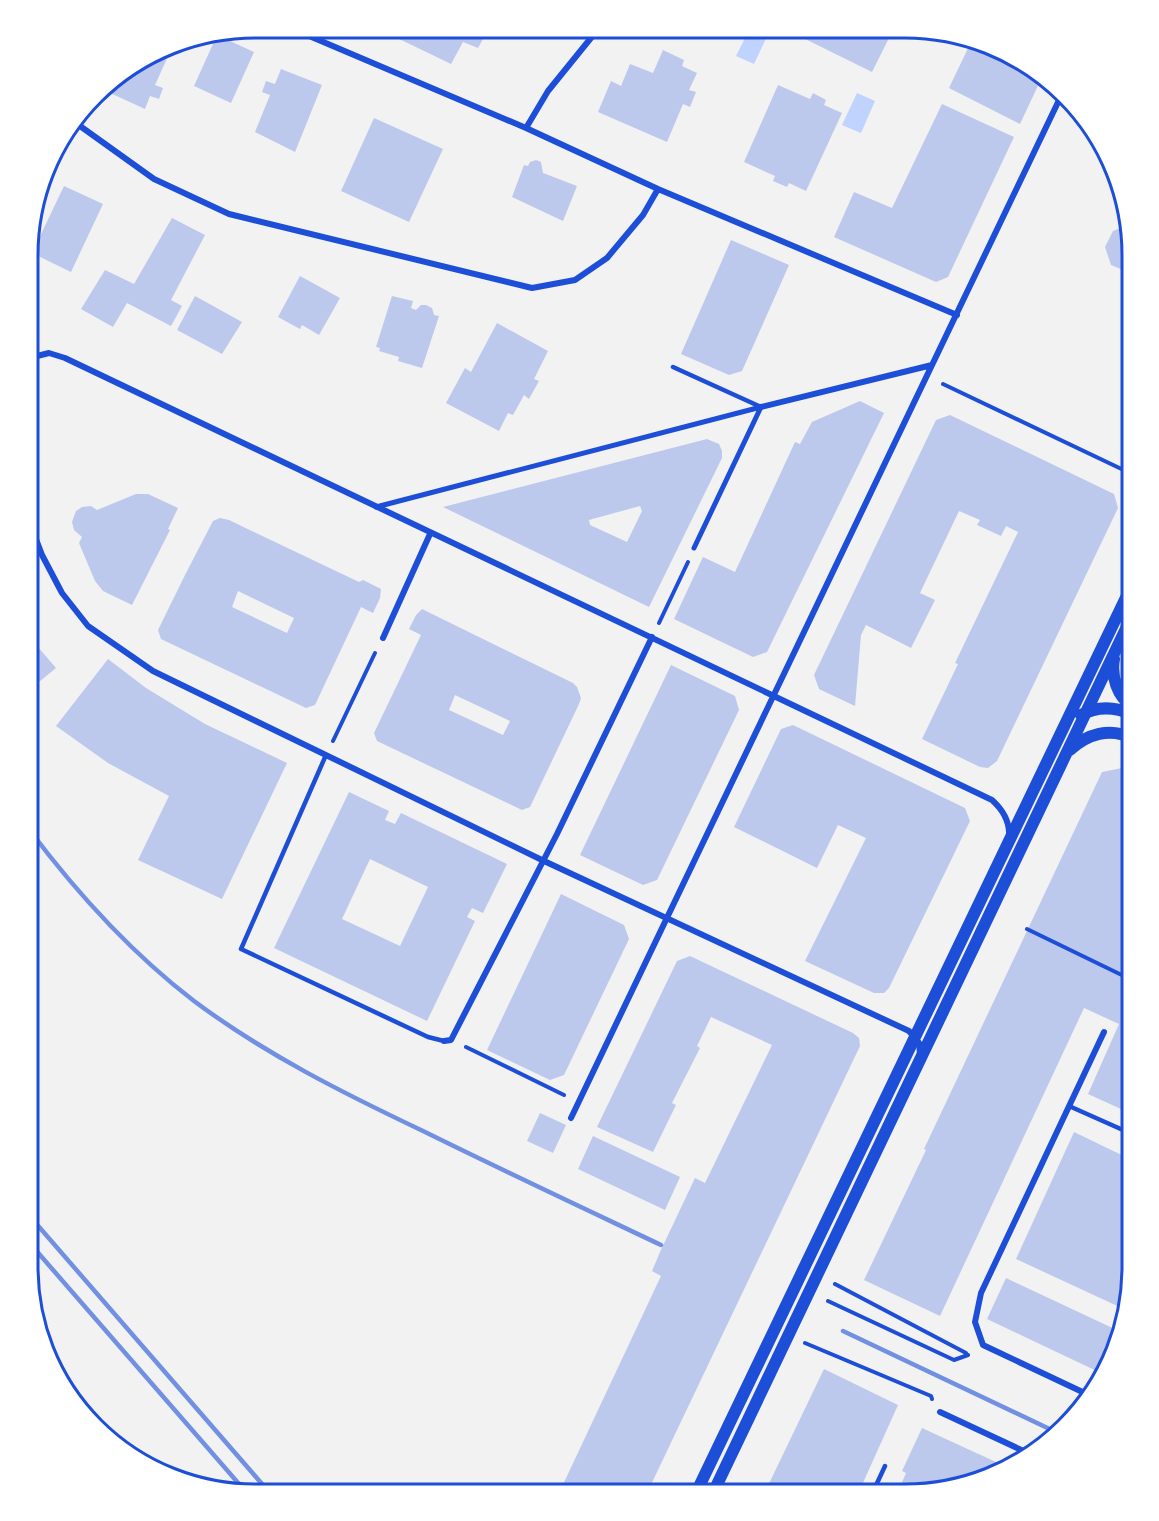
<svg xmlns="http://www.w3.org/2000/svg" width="1159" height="1521" viewBox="0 0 1159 1521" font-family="Raleway,sans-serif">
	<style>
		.water { fill: #bfd3fe }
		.building { fill: #bdc9ec; fill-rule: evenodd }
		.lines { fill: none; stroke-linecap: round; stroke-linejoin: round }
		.path { stroke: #1d4ed8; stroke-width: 4 }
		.service { stroke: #1d4ed8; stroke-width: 4.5 }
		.pedestrian { stroke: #1d4ed8; stroke-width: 5 }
		.minor { stroke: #1d4ed8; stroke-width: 6 }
		.secondary { stroke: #1d4ed8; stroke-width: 12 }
		.rail { stroke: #7290e2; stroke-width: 4.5 }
		.rim { fill: none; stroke: #1d4ed8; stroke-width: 3 }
	</style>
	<rect width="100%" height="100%" fill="#f2f2f2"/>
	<path class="water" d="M750,28H763L769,32L754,64L736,56Z
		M857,93L875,101L861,133L842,125Z"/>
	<path class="building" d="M395,27H425L489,28L478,48L463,42L451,64L391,35Z
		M788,29H870L889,38L872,72L787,30Z
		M217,35L254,52L231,103L194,86Z
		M959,36L991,44L1043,75L1020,124L949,88L971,42Z
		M174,43L155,85L163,88L159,99L150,96L145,109L110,93L118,76Z
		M663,50L684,60L682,66L697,73L689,90L696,92L690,107L683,104L667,142L598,112L611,81L621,86L630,64L653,73Z
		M281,69L322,85L295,152L255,132L270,95L262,92L266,81L275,84Z
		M778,85L810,99L813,93L826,100L824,105L842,113L806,191L789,183L787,187L773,181L775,176L744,162Z
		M942,104L1014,137L948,277L936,282L834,237L854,192L892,208Z
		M374,118L443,149L409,222L341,191Z
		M536,160L541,162L543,173L577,186L563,221L512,197L524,165L528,166L530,162Z
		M64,186L103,204L71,272L32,253Z
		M172,218L205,235L171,300L182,306L171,326L127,303L113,327L81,309L105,270L134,284Z
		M1125,226L1132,254V271L1128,272L1111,265L1105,247L1113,231Z
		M731,240L789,265L742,371L729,375L681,354Z
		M300,276L340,298L319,335L302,325L300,329L278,317Z
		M195,296L242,322L222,354L177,330Z
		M392,296L413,301L411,308L416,310L421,305H426L432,308L434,315L439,316L422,368L398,361L399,357L379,351L380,348L376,347Z
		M497,323L548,351L534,379L539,381L529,399L524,395L513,415L508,413L499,431L446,403L465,368L471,372Z
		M860,401L884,413L767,652L753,657L674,619L703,557L735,572L795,442L800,444L812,422Z
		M950,415L1114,494L1118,508L997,761L988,768L980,767L922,739L958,664L955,663L1018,532L1006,526L1001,536L977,525L980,520L959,511L920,593L935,600L911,648L866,625L861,635L855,706L819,689L814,675L936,420Z
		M707,439L719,444L722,451V458L649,607L443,507ZM640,506L642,511L627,542L590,525L589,520Z
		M136,494H148L178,508L168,529L170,530L132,605L103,591L95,581L79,543L82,537L74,530L72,522L76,511L82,507L91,506L97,510Z
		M220,518L229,520L359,582L363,580L381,589L380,598L373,613L361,607L315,705L306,708L161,639L158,630L186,573L213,521ZM238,591L294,618L287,633L232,607Z
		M422,609L573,683L577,687L581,698L579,704L530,807L522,810L377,741L374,733L421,635L409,629L416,615ZM455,695L510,721L503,735L449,710Z
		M31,639L56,668L28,691V641Z
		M108,659L146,688L205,724L287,763L222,899L138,860L169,796L108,763L56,726Z
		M671,665L735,696L739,710L657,880L643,885L580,855Z
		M793,725L965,808L970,821L889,988L884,993H874L805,961L866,838L838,825L817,868L734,827L781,729Z
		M1132,766V1114L1088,1094L1119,1024L1084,1008L940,1316L864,1280L926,1150L924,1149L1102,772Z
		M349,792L389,811L385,820L395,824L401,813L507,864L483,913L472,908L467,917L475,921L427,1021L274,948ZM370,859L428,887L400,946L342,919Z
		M561,894L624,925L629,939L564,1075L550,1080L487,1050Z
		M690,956L853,1033L859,1038L860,1046L647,1493H559L661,1276L652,1271L660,1252L695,1178L705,1183L772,1045L711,1017L697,1046L700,1048L672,1103L676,1105L653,1152L597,1127L677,961Z
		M540,1113L566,1125L553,1153L527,1141Z
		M1074,1132L1132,1160L1131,1282L1126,1310L1016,1259Z
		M593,1136L680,1177L665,1210L578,1169Z
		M1006,1278L1121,1332L1120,1340L1103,1374L987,1319Z
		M824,1369L898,1405L871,1465L858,1494H764Z
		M922,1428L1009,1468L905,1494H897L906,1473L902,1471Z"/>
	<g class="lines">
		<path class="path" d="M943,384L1132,474
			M659,623L688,562
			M333,741L375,653
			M1027,929L1132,980
			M466,1047L564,1095
			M835,1284L966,1353
			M828,1301L954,1360L968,1355
			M805,1343L931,1396L932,1399"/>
		<path class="service" d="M673,367L761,407
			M326,755L241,949L428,1037L444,1041
			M1069,1106L1132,1134
			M872,1494L885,1466"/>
		<path class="pedestrian" d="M376,507L761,407
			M694,548L761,407"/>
		<path class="minor" d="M288,27L526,128L658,189L957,315
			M73,121L154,179L229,214L532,288L575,280L607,258L643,215L658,189
			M526,128L548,91L599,28
			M29,358L49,353L65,358C374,506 683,653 992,800C1003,810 1010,821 1009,836
			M761,407L932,365
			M28,518L42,555L62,593L88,626L153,671L544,861L909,1031L919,1043L920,1054
			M383,638L430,534
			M444,1041L451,1040L557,834L652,637
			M571,1118L1061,96
			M1091,1396L983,1345L975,1322L981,1293L1104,1032
			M940,1412L1030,1454"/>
		<path class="secondary" d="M1114,659C1111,676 1117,696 1132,706
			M1081,715C1097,706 1115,707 1132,714
			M1070,750C1087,734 1110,727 1132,738
			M696,1493L1132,585
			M713,1493L1132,616"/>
		<path class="rail" d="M28,828C76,892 130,952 194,1001C265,1054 343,1093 423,1131C502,1170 581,1207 661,1245
			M27,1213L269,1492
			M27,1240L246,1492
			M843,1331L1058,1433"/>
	</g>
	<path d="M0 0H1159V1521H0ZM255 38H905A217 217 0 0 1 1122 255V1267A217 217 0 0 1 905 1484H255A217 217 0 0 1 38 1267V255A217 217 0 0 1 255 38Z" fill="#fff" fill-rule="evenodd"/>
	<path class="rim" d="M255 38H905A217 217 0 0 1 1122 255V1267A217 217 0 0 1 905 1484H255A217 217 0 0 1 38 1267V255A217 217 0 0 1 255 38Z"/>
</svg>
